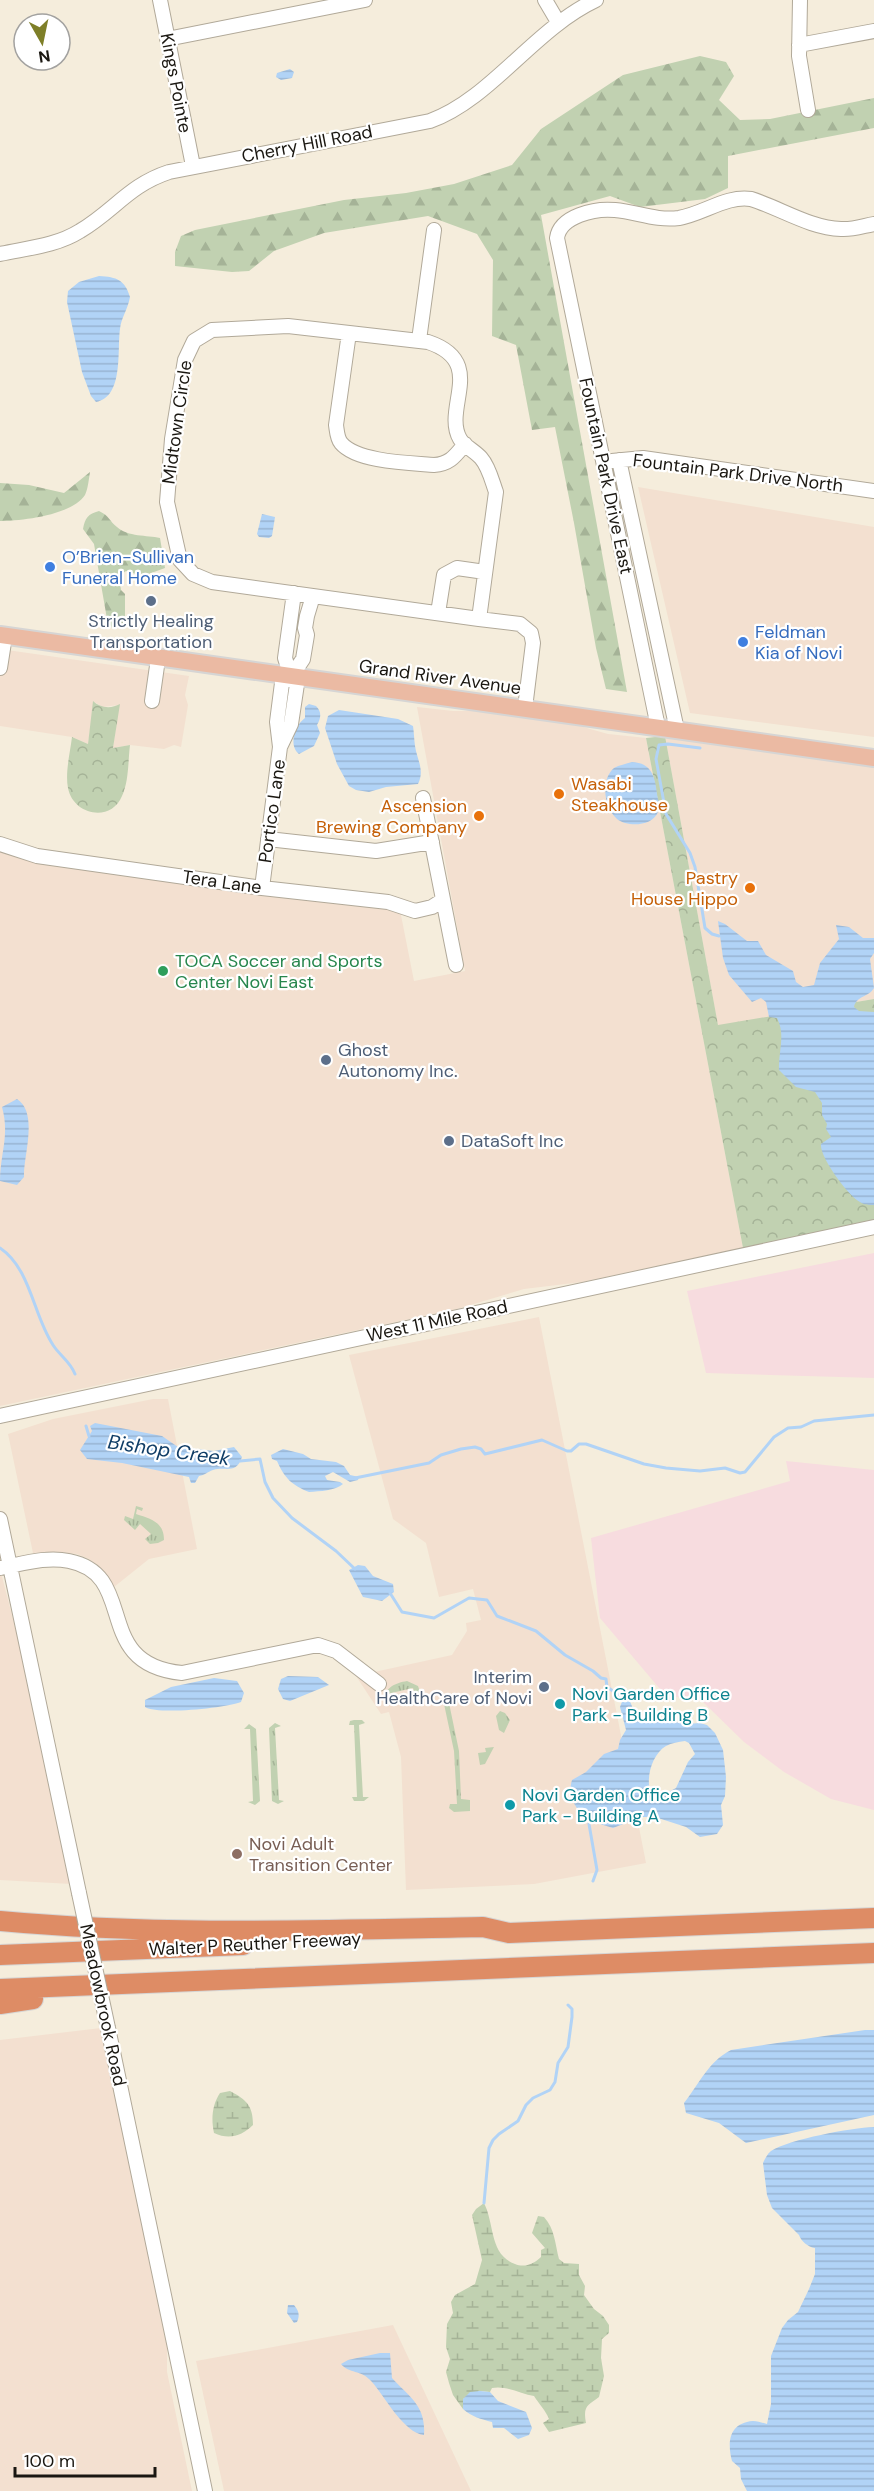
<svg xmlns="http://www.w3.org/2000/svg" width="874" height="2491" viewBox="0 0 874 2491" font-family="'DM Sans',sans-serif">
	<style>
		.commercial { fill: #f3e0d0 }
		.industrial { fill: #f7dcdf }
		.grass { fill: url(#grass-tufts) }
		.forest { fill: url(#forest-firs) }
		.wetland { fill: url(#wetland-marsh) }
		.park { fill: url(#park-crowns) }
		.water { fill: url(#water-rules); fill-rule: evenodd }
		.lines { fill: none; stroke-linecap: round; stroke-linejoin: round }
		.stream { stroke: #b1d3f6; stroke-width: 3 }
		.minor-casing { stroke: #b1a999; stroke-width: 16 }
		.major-casing { stroke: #d6d5d4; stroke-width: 20 }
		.highway-casing { stroke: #d6d5d4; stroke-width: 22 }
		.minor { stroke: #fff; stroke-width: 14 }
		.major { stroke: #ebbaa3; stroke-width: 16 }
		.highway { stroke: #de8c65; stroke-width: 20 }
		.minor-bridge-casing { stroke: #b1a999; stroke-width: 16; stroke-linecap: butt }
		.minor-bridge { stroke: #fff; stroke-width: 14 }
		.shop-dot { fill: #3f7fe0; stroke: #fff; stroke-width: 2 }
		.service-dot { fill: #5c6f8a; stroke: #fff; stroke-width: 2 }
		.food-dot { fill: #e8710a; stroke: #fff; stroke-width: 2 }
		.leisure-dot { fill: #2e9e5b; stroke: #fff; stroke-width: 2 }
		.culture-dot { fill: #0f9aa8; stroke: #fff; stroke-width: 2 }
		.education-dot { fill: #8d6e63; stroke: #fff; stroke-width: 2 }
		.labels { text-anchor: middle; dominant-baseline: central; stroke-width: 4.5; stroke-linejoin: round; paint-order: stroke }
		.street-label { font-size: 18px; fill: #1a1711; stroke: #fff }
		.shop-label { font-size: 18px; fill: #366cbe; stroke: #fff; text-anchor: start }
		.service-label { font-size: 18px; fill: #4e5e75; stroke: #fff; text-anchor: start }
		.food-label { font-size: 18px; fill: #c56008; stroke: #fff; text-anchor: end }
		.leisure-label { font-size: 18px; fill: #27864d; stroke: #fff; text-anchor: start }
		.culture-label { font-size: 18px; fill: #0d838f; stroke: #fff; text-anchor: start }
		.education-label { font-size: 18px; fill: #785e54; stroke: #fff; text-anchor: start }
		.water-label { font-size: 20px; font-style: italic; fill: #103d66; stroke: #fff }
	</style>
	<defs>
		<pattern id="grass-tufts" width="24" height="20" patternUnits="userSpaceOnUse" patternTransform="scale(1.5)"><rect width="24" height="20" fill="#c1d1b1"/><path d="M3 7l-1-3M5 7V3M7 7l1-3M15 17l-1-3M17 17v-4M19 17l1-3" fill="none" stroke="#a5b397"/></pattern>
		<pattern id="forest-firs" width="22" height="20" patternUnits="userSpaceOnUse" patternTransform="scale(1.5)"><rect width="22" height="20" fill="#c1d1b1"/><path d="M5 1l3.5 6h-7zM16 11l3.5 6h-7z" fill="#a5b397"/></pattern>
		<pattern id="wetland-marsh" width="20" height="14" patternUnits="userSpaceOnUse" patternTransform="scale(1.5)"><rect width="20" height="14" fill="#c1d1b1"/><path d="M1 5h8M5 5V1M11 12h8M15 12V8" fill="none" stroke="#a5b397"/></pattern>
		<pattern id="park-crowns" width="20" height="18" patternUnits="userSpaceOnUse" patternTransform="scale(1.5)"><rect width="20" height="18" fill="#c1d1b1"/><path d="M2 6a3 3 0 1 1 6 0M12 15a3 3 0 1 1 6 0" fill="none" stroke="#a5b397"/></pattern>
		<pattern id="water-rules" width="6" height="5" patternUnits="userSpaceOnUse" patternTransform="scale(1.5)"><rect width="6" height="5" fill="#b1d3f6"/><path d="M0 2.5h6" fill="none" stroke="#98b4d2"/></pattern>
	</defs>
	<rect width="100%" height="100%" fill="#f5eddc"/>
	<path class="commercial" d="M638,487L874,527V737L690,713Z
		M0,649L189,676L185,695L188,705L181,747L174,745L164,749L130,745L113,748L119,705L103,707L94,702L88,744L72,737L0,726Z
		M417,707L453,711H475L569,723L608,734L646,738L743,1248L582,1282L524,1289L457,1309L0,1406V850L400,910L414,981L465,971Z
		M665,736L874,766V999L718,1026Z
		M539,1317L646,1863L534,1884L406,1890L401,1757L389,1712L381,1714L356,1676L452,1655L467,1631L466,1623L481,1620L473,1589L439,1597L426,1543L393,1519L349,1355Z
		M153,1399H168L197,1549L149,1559L114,1587L99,1566L89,1559L77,1554L55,1552L33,1553L8,1434L53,1419Z
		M0,1569L19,1642L71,1884L0,1880Z
		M101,2028L167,2347V2372L192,2491H0V2040Z
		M393,2325L471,2491H224L196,2361Z"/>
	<path class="industrial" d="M874,1253V1378L706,1373L687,1291Z
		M786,1461L874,1470V1810L831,1799L784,1772L744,1742L702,1701L665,1695L600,1618L591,1538L790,1481Z"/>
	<path class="grass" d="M136,1506L143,1508L142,1511L137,1509L136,1514C151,1519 164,1522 164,1540L158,1543L150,1544L145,1539L151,1534L140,1524L135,1530L124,1520L125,1516L133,1519Z
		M407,1681L418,1686L421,1695L415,1696L413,1688L387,1694L388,1701L385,1702C383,1688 395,1683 407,1681Z
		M452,1698L456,1700L449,1703L459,1751L461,1799L470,1800V1811L454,1812L449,1808L450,1804H457L454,1751L444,1704H436L440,1700Z
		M500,1711L505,1713L510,1720L504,1733L499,1730L496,1716Z
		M354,1720H362L365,1723L359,1725L363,1797H369L364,1801H354L352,1797H357L354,1725H349L350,1721Z
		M275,1723L281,1726L275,1728L279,1800L284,1801L278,1804L272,1801L269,1728Z
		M249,1724L256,1729L260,1801L255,1805L248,1802L253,1801L250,1729H244Z
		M494,1747L485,1764L480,1765L478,1753L486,1752L485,1748Z"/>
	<path class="forest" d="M700,56L726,62L734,76L719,100L740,120L770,119L874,98V128L728,156V188L705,199L640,207L610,196L541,215L627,692L606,689L596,648L574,523L555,427L532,430L516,345L492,336L493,260L477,234L428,216L324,233L274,251L249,271L232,272L175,266V252L181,236L195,230L344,200L406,193L454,184L512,165L541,129L623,75Z
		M90,472C89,478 88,489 85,495C72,515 22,521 0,521V483L29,485L64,493Z
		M99,511C110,516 109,521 117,527C128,537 147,535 160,538L165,568L143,576L126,571L119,576L121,590L125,594V622L112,628L107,619L94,544L83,529C85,518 88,514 99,511Z"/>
	<path class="wetland" d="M230,2091C247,2100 253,2106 253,2125C242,2136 229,2140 214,2133C211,2119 212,2105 220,2093Z
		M484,2203C495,2225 489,2254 515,2264C524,2268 534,2264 541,2257V2250L545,2248L532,2233L538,2216L544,2217C555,2229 555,2244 559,2259L564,2263L579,2264V2275L585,2286L584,2295L594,2309L603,2316L609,2325V2333L602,2339L601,2358L604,2376L599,2397C587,2406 583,2406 586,2423L549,2432L543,2423L549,2419C546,2411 539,2404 534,2396C521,2394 506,2385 492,2388L490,2392L480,2391L463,2399V2409L453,2395L449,2383L446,2372L450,2359L446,2347L447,2324L453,2313L451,2302L455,2295L475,2284L482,2260L472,2215L476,2209Z"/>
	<path class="park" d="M93,701C100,708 111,709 120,704L113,748L130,745C128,761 129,781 122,796C111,823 73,815 68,788C65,773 70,753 72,737L88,744Z
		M665,736L718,1025L874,999V1220L743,1248L646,738Z"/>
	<path class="water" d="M290,69L294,72L292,78L281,80L276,77L277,73Z
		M99,276C117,277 125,280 130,297C128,309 121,318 120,329C117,350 124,397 96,402L91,396L82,372L67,302L68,291L79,282Z
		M262,514L275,517L272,536L269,538L259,537L257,534Z
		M309,704L316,706C322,712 321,718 317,725L320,733L314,746L299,754C288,745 295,725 305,718V707Z
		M339,710L398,719L413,726C414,732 414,739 415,746C417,760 425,770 418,784L386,787L369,792L356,790L349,786L337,764L325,728L328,716Z
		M632,762C652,763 655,777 657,794C658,800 660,806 658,812C652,827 627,827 617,819C604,808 600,780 614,768C619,765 626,764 632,762Z
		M718,921L725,924L747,941H758L766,955L793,971L796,982L803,987L814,985L820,963L839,939L836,925L849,927L863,938H874V953L870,959L874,988C869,997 856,996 854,1007L859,1011L874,1012V1205C869,1205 864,1205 860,1202C848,1196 819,1156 821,1144L831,1137L826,1129L827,1124L822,1115V1103L815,1092L796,1087L779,1070C778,1053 786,1035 777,1018L769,1017L766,1002L761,998L752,1002L729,975L723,958Z
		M17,1099C39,1113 23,1157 24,1177L17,1185L0,1181C0,1153 10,1136 2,1107Z
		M95,1423L162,1436L178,1447L214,1451L234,1447L242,1457C236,1475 226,1466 213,1470C207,1472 205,1475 199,1476L195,1483H191L189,1477L122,1463L87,1459L80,1450L92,1431L90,1426Z
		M283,1449L303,1454L311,1459L336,1462L344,1466L350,1475L359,1477L358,1480L350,1482L333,1472L325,1476L327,1480L340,1482L343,1484C335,1491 320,1491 309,1492C292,1485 285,1479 277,1461L272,1459L271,1455Z
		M358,1565L365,1566L373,1576L393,1584L394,1592L382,1601L363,1597L349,1570Z
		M288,1676L318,1677L329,1685L290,1701L283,1699L278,1689L281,1679Z
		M214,1678L237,1681L244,1693L241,1702C226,1708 158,1715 145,1707V1700L171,1687Z
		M624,1696L629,1699L636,1716L644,1719L647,1723L670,1721L686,1724L700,1723L707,1725L715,1733L723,1750L726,1777L725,1796L721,1805L723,1825L717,1834L700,1837L686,1827L655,1817H641L613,1828L600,1824H591C579,1811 566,1800 572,1780L586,1772L604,1754L618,1749L620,1740L626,1730L620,1707ZM685,1741L689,1743L695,1754L688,1762L676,1788L663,1795L651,1793C645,1779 652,1754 666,1746C672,1743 678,1742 685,1741Z
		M865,2030H874V2115L746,2143L719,2123L686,2113L684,2103C699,2084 709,2061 731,2050Z
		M874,2127V2491H747L741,2479L740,2468L732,2461C727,2442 729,2423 753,2421C758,2421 763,2423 767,2424L771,2404V2356L782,2328L788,2320L798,2312L809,2289L815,2274V2248C808,2247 801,2241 799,2235L772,2208L767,2195L763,2163C765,2159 767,2154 771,2151C790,2139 851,2128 874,2127Z
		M288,2305H294C299,2311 300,2315 297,2322L294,2323L287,2313Z
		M380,2353H390L392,2378C409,2397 426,2405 424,2435C404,2433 385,2397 372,2382C361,2369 349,2374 341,2364L348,2360Z
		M480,2391L490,2392L498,2401L526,2412L532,2428L529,2435L518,2439L504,2428H493L492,2422C481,2419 472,2417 463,2409V2399L470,2392Z"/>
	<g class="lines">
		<path class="stream" d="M700,748L668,744L659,745L656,759L666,814L690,853L695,867L705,928L712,934L719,936
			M0,1248C31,1269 33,1315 53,1345C60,1356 70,1361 75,1374
			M86,1426L89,1436
			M240,1461L260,1459L265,1482L273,1498L292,1518L336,1551L355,1569
			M355,1478L429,1463L441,1455L461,1449L475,1447L481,1449L485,1454L542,1440L567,1451H571L579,1444H586L644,1464L666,1468L700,1471L725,1468L740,1473L745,1472L774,1437L788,1428L801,1427L814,1421L874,1415
			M390,1593L402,1612L434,1618L469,1598L487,1600L497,1616L536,1631L565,1655L593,1671L601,1678L606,1679L607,1687L622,1697
			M589,1824L597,1870L593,1881
			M484,2203L489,2148L493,2140L499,2134L518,2121L526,2105L533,2098L550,2090L555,2082L558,2063L568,2047L572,2017V2009L568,2005"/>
		<g class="minor-casing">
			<path id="minor" d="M160,0L193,166
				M545,0L558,22
				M800,0L799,56L808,110
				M167,39L365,0
				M799,45L874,31
				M0,254C28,248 56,246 80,231C114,211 129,185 169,172L430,121C491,99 534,29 596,0
				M288,326L428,342C488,362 442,408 460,439C464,446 475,451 481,458C489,467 492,481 496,492L479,619L212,582L193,574L180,560L167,502L172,439L185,360L194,341L212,330Z
				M349,333L336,425C337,431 337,438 341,443C357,462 409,463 434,465C450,464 455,456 465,444
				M419,340L434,230
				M619,460L677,730
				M612,461L643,458L874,491
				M294,593L285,658L291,677L303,659L307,635L305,628L307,616L313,596
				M438,613L444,575L457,568L485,572
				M479,619L520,624L531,633L533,643L525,708
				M0,668L5,636
				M152,701L158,659
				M658,727L557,238C560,216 595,208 615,210C637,212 656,221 679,218C703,214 727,195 751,199C780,208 810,228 841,229C852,230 863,226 874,224
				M423,798L456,965
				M268,839L376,851L432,842
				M0,844L37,856L262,888L388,902L415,911L432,907L443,900
				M262,888L280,747L291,724L297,684L291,677L282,683L277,722L280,747
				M0,1416L874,1227
				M0,1519L79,1893
				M0,1568C22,1564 46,1556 69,1561C140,1575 90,1664 182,1673L318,1645L336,1651L379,1684
				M108,2028L205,2491"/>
		</g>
		<g class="major-casing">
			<path id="major" d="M0,635L874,758"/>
		</g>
		<g class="highway-casing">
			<path id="highway" d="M0,1921C161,1936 321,1930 483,1927L509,1933L874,1918
				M0,1955L243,1945
				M0,1989L874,1953
				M0,2004L33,1999"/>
		</g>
		<use href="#minor" class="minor"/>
		<use href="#major" class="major"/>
		<use href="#highway" class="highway"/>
		<g class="minor-bridge-casing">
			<path id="minor-bridge" d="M79,1893L108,2028"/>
		</g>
		<use href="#minor-bridge" class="minor-bridge"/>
	</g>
	<g class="shop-dot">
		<circle cx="50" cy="567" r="6"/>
		<circle cx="743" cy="642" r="6"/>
	</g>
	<g class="service-dot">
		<circle cx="151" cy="601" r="6"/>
		<circle cx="326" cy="1060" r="6"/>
		<circle cx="449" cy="1141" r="6"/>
		<circle cx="544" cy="1687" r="6"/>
	</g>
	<g class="food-dot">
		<circle cx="559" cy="794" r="6"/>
		<circle cx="479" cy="816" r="6"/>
		<circle cx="750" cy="888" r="6"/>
	</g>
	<circle class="leisure-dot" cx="163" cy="971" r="6"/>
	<g class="culture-dot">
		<circle cx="560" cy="1704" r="6"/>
		<circle cx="510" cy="1805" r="6"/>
	</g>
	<circle class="education-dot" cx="237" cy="1854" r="6"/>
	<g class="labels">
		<g class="street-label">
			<text transform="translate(176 83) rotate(79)">Kings Pointe</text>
			<text transform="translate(307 144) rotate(-11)">Cherry Hill Road</text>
			<text transform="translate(177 422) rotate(-82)">Midtown Circle</text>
			<text transform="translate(738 473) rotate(7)">Fountain Park Drive North</text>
			<text transform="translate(606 476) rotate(78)">Fountain Park Drive East</text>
			<text transform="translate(440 677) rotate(8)">Grand River Avenue</text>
			<text transform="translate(272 811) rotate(-82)">Portico Lane</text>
			<text transform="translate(222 882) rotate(8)">Tera Lane</text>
			<text transform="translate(437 1321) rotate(-12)">West 11 Mile Road</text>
			<text transform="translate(255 1944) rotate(-3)">Walter P Reuther Freeway</text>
			<text transform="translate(103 2005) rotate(78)">Meadowbrook Road</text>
		</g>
		<g class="shop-label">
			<text x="62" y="557">O’Brien-Sullivan<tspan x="62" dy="21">Funeral Home</tspan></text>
			<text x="755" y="632">Feldman<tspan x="755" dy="21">Kia of Novi</tspan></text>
		</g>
		<g class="service-label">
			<text x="151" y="621" text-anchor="middle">Strictly Healing<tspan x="151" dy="21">Transportation</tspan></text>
			<text x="338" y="1050">Ghost<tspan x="338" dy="21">Autonomy Inc.</tspan></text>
			<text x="461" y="1141">DataSoft Inc</text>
			<text x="532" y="1677" text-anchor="end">Interim<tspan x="532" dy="21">HealthCare of Novi</tspan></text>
		</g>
		<g class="food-label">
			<text x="571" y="784" text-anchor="start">Wasabi<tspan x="571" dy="21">Steakhouse</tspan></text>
			<text x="467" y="806">Ascension<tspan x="467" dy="21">Brewing Company</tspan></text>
			<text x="738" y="878">Pastry<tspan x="738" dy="21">House Hippo</tspan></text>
		</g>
		<g class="leisure-label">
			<text x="175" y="961">TOCA Soccer and Sports<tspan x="175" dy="21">Center Novi East</tspan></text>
		</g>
		<g class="culture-label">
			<text x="572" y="1694">Novi Garden Office<tspan x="572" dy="21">Park - Building B</tspan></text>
			<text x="522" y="1795">Novi Garden Office<tspan x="522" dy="21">Park - Building A</tspan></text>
		</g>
		<g class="education-label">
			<text x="249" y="1844">Novi Adult<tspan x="249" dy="21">Transition Center</tspan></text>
		</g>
		<g class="water-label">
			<text transform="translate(169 1450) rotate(8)">Bishop Creek</text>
		</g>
	</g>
	<g transform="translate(42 42) rotate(171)"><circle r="28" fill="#ffffff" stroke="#a3a2a0" stroke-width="1.5"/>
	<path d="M0-4.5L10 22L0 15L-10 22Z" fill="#7e7f28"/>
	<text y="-9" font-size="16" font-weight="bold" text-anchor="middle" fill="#1a1711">N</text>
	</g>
	<path d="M15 2467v9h140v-9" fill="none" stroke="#1a1711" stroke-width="3"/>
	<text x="24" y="2467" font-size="18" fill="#1a1711" stroke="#ffffff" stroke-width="4.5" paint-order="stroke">100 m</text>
</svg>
